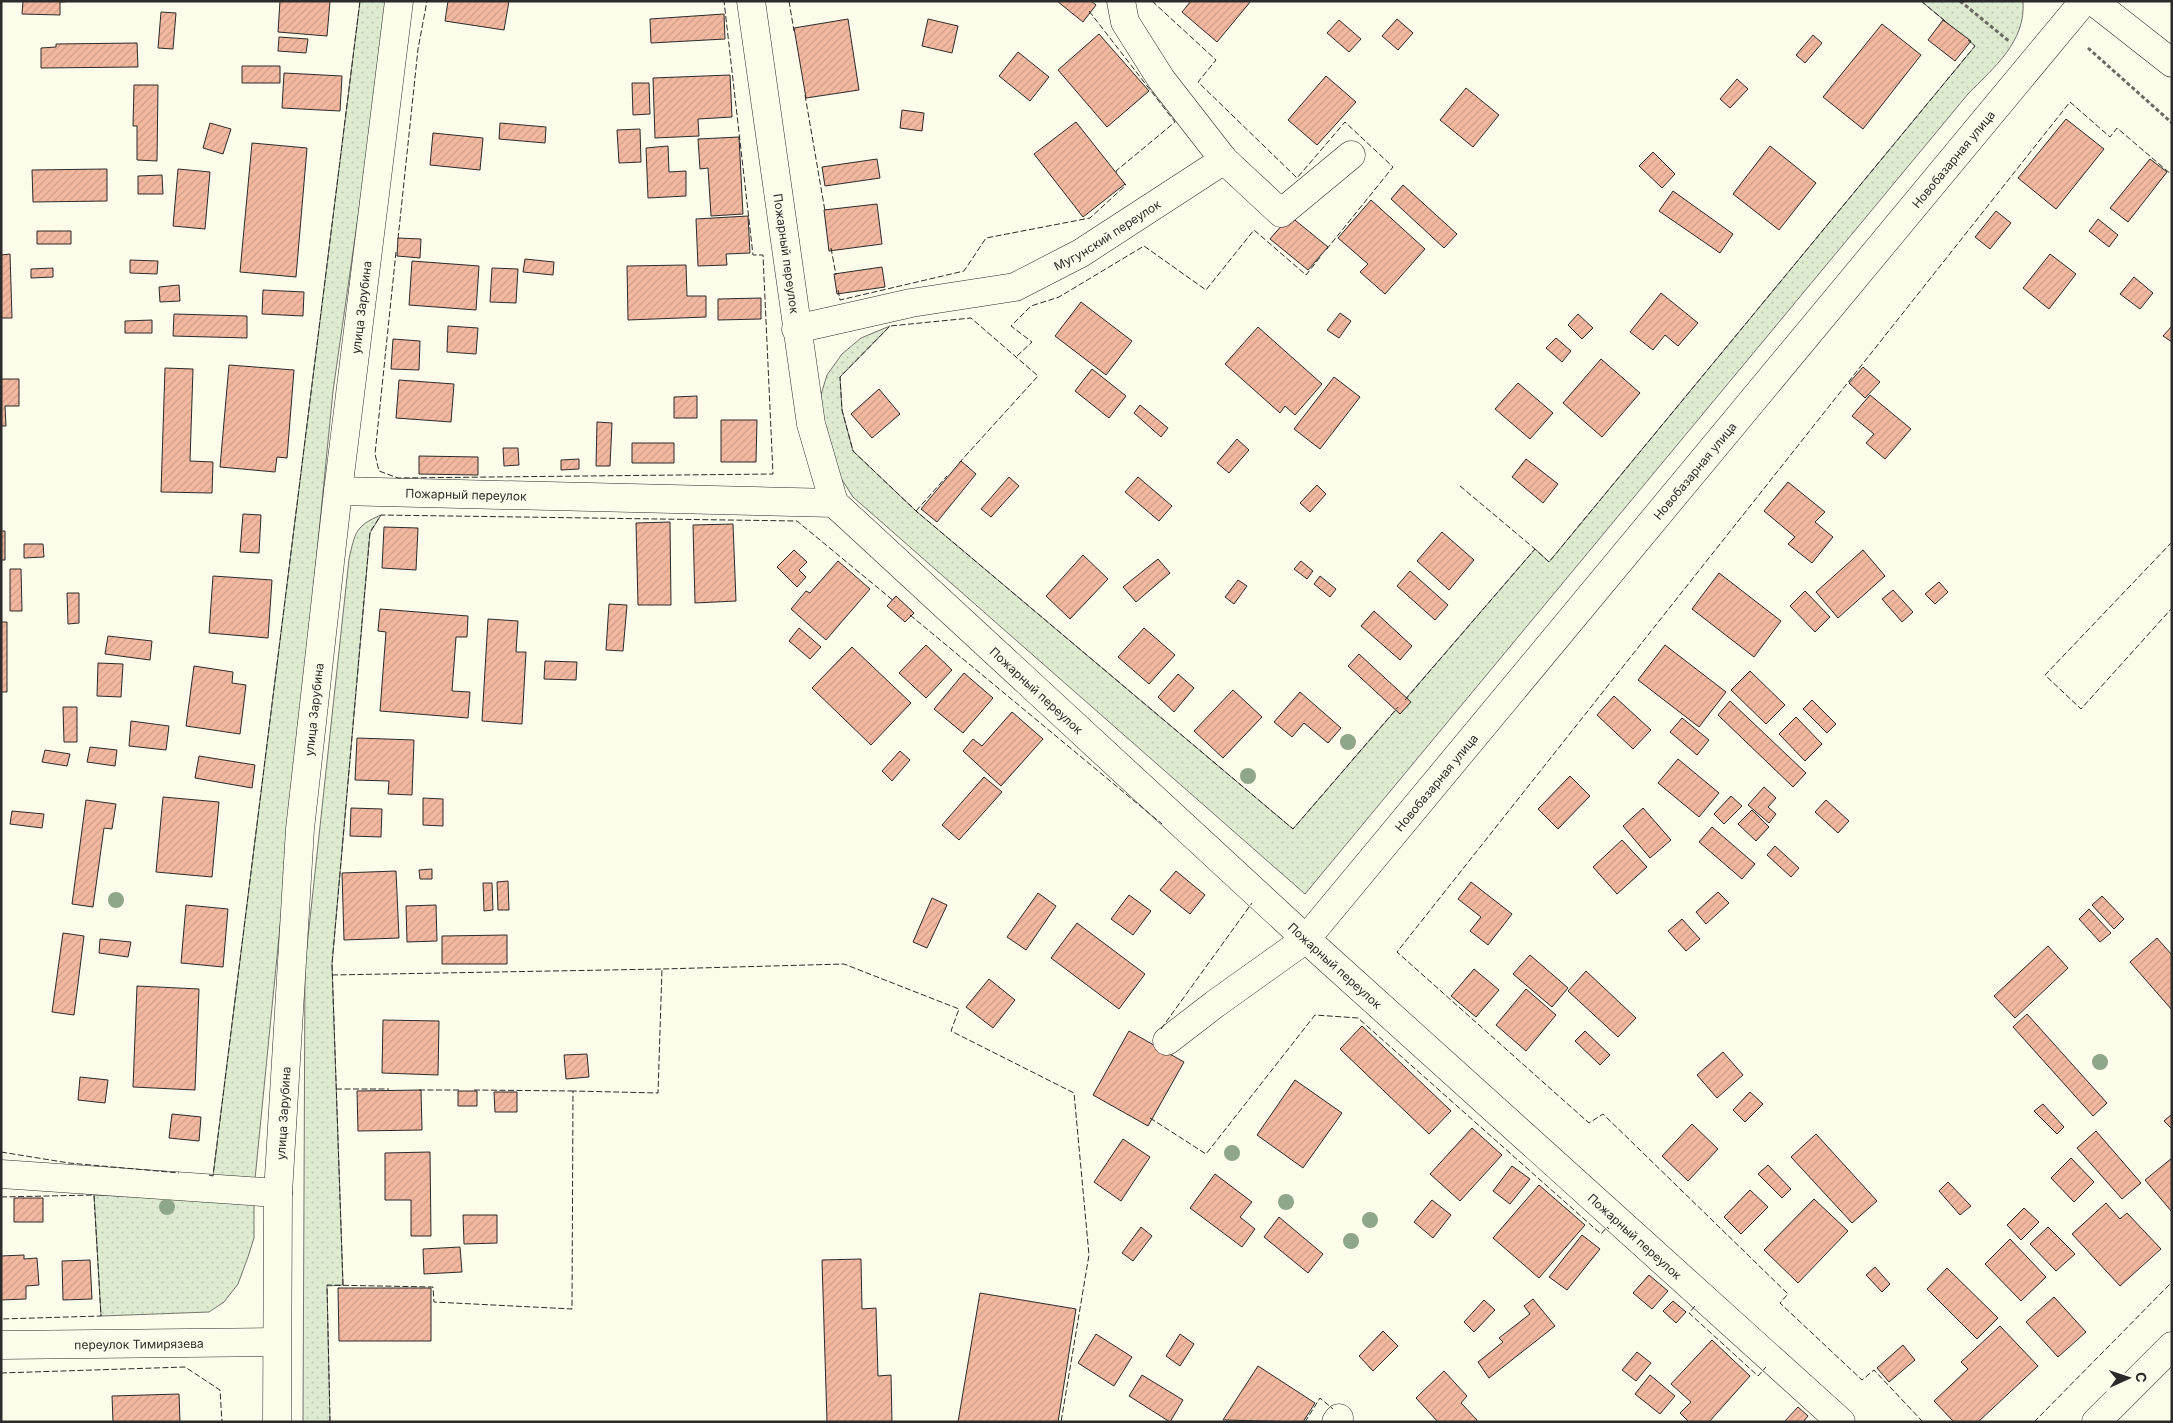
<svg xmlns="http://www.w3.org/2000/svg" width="2173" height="1423" viewBox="0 0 2173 1423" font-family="Inter,sans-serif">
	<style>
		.grass { fill: url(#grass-dots); stroke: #74746e }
		.building { fill: url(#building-hatch); stroke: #2b2b2b }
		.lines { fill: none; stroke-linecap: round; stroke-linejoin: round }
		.minor-casing { stroke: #2b2b2b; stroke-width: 29 }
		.path { stroke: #6a6964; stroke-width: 3; stroke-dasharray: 4 2.5; stroke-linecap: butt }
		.minor { stroke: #fdfbea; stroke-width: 28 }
		.fence { stroke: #2b2b2b; stroke-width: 1; stroke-dasharray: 6 2.5; stroke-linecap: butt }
		.tree { fill: #8ea78a }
		.labels { text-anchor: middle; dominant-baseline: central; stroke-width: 4; stroke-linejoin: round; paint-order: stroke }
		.street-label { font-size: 12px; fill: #2b2b2b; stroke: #fdfbea }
	</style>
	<defs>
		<pattern id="grass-dots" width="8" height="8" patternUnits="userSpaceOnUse" patternTransform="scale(1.25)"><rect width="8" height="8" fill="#deebd1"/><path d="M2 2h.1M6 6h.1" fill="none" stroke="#bfcab4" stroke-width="1.8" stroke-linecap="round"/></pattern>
		<pattern id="building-hatch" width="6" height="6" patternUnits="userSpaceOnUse" patternTransform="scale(1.25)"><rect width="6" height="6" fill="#f2b8a0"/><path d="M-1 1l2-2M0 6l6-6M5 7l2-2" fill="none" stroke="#d09e8a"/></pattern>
	</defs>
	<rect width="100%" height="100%" fill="#fdfbea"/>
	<path class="grass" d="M360,1H389L333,391L255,1179L213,1176Z
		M1921,1H2023C2026,42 1994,67 1968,94L1305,894L853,497L832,464L819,401L827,375L842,354L861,338L890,326L840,377L842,410L853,451L916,511L1293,829L1535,549L1549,562L1975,46Z
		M381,515L370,533L332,964L343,1285L327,1286L330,1422H303L305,965L349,559C355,533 355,526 381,515Z
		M94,1195L254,1201V1238L248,1257L238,1284L224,1302L209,1312L101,1316Z"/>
	<path class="building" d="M23,1H77L60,2V15L22,14Z
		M280,1H330L327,36L278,32Z
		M448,1H509L504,30L445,21Z
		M1057,1H1091L1096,5L1083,22Z
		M1191,1H1251L1217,42L1182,12Z
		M161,12L176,13L173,49L158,48Z
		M724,14L725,39L651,43L650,19Z
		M848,19L859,90L806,98L794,28Z
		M928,19L958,26L952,53L922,46Z
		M1397,19L1413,33L1398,50L1382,36Z
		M1339,20L1361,39L1349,52L1327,33Z
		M1943,20L1971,41L1955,61L1928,40Z
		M1882,24L1921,55L1863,129L1823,97Z
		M1099,34L1149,91L1107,127L1058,70Z
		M1813,35L1822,43L1805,63L1796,55Z
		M279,37L308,39L306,53L278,51Z
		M137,43L138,67L41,68V48L56,47V44Z
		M1018,52L1049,77L1030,101L999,76Z
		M242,66H280V83H242Z
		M284,73L342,76L340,111L282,108Z
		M730,75L732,117L698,119L699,136L655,138L653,78Z
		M1326,76L1356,102L1317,145L1288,120Z
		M1737,79L1748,89L1730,108L1720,99Z
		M632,83H649L650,114L633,115Z
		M134,85H158L157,161L137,160V126H133Z
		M1466,88L1499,115L1473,147L1440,120Z
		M902,110L924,113L922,131L900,128Z
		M2066,119L2104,149L2056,209L2018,178Z
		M1076,122L1125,184L1083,217L1034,154Z
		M210,123L231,129L223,154L203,148Z
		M500,123L546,127L545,143L499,139Z
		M640,129L641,162L619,163L617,130Z
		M433,133L483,138L480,170L430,165Z
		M739,137L743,214L711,216L708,168L700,169L698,139Z
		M252,143L307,148L296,277L240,272Z
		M668,146L669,172L686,171V196L648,198L646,148Z
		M1770,146L1816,183L1779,230L1733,194Z
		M1653,152L1675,174L1662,188L1639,166Z
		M877,159L880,178L825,186L822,167Z
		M2150,159L2167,172L2128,222L2110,208Z
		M107,169V201L33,202L32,170Z
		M178,169L210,172L205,229L173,226Z
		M162,175L163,194H138V176Z
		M1403,185L1457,234L1444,248L1391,199Z
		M1673,191L1733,234L1720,253L1659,211Z
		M1371,200L1425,249L1385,294L1360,272L1368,264L1338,238Z
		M877,204L882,244L829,251L824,210Z
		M1996,211L2011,223L1990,249L1975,237Z
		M748,216L750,253L726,254L727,265L698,266L696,219Z
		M1290,216L1328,247L1308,270L1270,239Z
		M2098,219L2118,235L2109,247L2089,231Z
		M37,231H71V244H37Z
		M398,238L421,239L420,258L397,256Z
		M10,254L12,318H1V255Z
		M2050,254L2076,274L2049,309L2023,288Z
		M525,259L554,262L553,275L523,272Z
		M130,260L158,261L157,274L130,273Z
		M412,261L479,266L476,310L409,305Z
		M686,265L687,296H706V317L628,320L627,266Z
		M882,267L885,287L837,294L834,274Z
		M53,268V277L31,278V269Z
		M492,268L518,269L516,303L490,302Z
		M2134,277L2153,293L2140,309L2120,294Z
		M179,285L180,301L160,302L159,287Z
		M263,290L304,292L303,316L262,314Z
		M1661,293L1698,323L1678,346L1665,335L1653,350L1630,332Z
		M761,298V319L718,320V299Z
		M1081,302L1132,341L1106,375L1055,336Z
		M1340,313L1351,321L1339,338L1327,330Z
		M174,314L247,316V338L173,336Z
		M1578,314L1593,328L1582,339L1568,325Z
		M152,320V333H125V321Z
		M448,326L478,328L476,354L447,352Z
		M2172,326V342L2163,336Z
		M1258,327L1322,384L1295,415L1285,406L1280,413L1225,364Z
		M1556,338L1571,351L1562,362L1546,348Z
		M393,339L420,341L419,370L391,369Z
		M1601,359L1640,393L1602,437L1563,403Z
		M229,365L294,370L287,458L277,457L275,472L220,467Z
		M1863,367L1880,382L1865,398L1849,383Z
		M165,368L193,369L190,461L213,462L212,493L161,492Z
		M1092,369L1126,396L1109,418L1075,391Z
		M1334,377L1360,397L1320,449L1294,429Z
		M1,379H19V406H5L6,426H1Z
		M399,380L454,384L451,422L396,418Z
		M1518,383L1553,413L1530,439L1495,409Z
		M879,389L900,414L872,438L851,414Z
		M1870,395L1911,429L1885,459L1866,443L1874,434L1852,416Z
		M697,396V418H674V397Z
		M1140,405L1168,428L1161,437L1134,413Z
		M721,420H757L756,462H721Z
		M597,422L612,423L610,466H596Z
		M1237,439L1249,450L1229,473L1217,463Z
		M632,443H674V463H632Z
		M503,448H518L519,465L504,466Z
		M419,456L478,457V475L419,474Z
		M579,459V469L561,470V460Z
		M1526,459L1558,484L1543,503L1512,477Z
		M961,461L976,474L937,522L921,509Z
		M1009,477L1019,486L991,517L981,509Z
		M1138,477L1172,506L1159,521L1125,492Z
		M1788,482L1825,512L1815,522L1833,537L1812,563L1788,544L1795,537L1764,511Z
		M1317,485L1326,494L1310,512L1300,503Z
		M243,514L261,515L259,553L240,552Z
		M670,522L671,605H638L636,523Z
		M733,524L736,601L695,603L693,525Z
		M384,527L418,528L416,570L382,568Z
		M1,531H5V560H1Z
		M1442,532L1474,560L1449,590L1417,561Z
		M24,544H43L44,557L24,558Z
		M794,550L807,562L799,570L806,577L797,587L777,567Z
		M1863,550L1885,576L1838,618L1816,592Z
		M1083,555L1108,579L1070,619L1046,596Z
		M1158,559L1170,573L1136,602L1123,587Z
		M838,561L870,589L826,640L791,609L806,591L810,593Z
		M1301,561L1313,571L1307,579L1294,569Z
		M10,569H21L22,611H10Z
		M1410,571L1448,605L1435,620L1397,586Z
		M1719,573L1781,621L1754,657L1692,609Z
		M213,576L272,580L268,638L209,633Z
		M1320,576L1336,589L1330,597L1314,584Z
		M1238,580L1247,586L1234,604L1225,597Z
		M1939,582L1948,592L1935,604L1925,594Z
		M1893,590L1913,612L1902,622L1882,599Z
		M1805,591L1830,617L1815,632L1790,606Z
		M67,593H79V623L68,624Z
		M896,596L914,613L905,622L887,606Z
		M609,604L627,605L623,651L606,650Z
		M380,609L468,616L467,637H456L452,691L470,692L468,718L380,711L386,632L378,631Z
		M1374,611L1412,646L1400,660L1361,626Z
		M488,619L518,621L516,652H526L522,724L482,721Z
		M1,622H7V692H1Z
		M799,628L821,647L810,659L789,641Z
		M1144,628L1175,655L1149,684L1118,657Z
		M108,636L152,641L150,660L105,654Z
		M926,645L952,670L926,698L899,673Z
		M1665,645L1726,692L1699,727L1638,680Z
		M852,647L911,703L871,745L812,688Z
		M1359,654L1411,702L1400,714L1348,666Z
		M545,661L577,662L576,680L544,679Z
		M98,663L123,664L121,697L97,696Z
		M194,666L233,672L232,683L246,685L240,734L186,726Z
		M1750,671L1785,705L1766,724L1731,690Z
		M964,673L993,698L963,733L934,709Z
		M1178,674L1194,688L1174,712L1158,697Z
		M1233,690L1262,717L1223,758L1194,731Z
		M1300,692L1341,728L1328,743L1304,723L1292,737L1274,722Z
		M1614,696L1651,730L1633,749L1597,715Z
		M1812,700L1836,724L1827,733L1803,709Z
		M1730,701L1806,773L1793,787L1718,715Z
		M63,707H77V742H64Z
		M1012,712L1043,739L1001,786L963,751L973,739L982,746Z
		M1796,717L1822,744L1805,761L1779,734Z
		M1682,718L1709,740L1697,755L1670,732Z
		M131,721L169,726L166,750L129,746Z
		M357,738L414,740L412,795L388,794L389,781L355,780Z
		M90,747L117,750L115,766L87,762Z
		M45,750L70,754L67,766L42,762Z
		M900,751L910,760L892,781L882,771Z
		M199,756L255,765L252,788L195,778Z
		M1678,759L1719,793L1699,817L1658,783Z
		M1570,776L1590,796L1558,829L1538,809Z
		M984,777L1002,792L959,840L942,825Z
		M1764,787L1776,798L1768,807L1776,814L1769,823L1748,805Z
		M1731,796L1742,806L1724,824L1714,814Z
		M163,797L219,802L212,877L156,872Z
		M423,798L443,799V826L423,825Z
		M86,800L116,804L112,829L104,828L93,907L72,904Z
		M1826,800L1849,821L1838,833L1815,812Z
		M351,808L382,809L381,837L350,836Z
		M1643,808L1671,840L1650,858L1623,826Z
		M1752,810L1769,827L1756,841L1738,824Z
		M12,811L44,814L42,828L10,824Z
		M1712,827L1755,864L1742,879L1699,842Z
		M1622,840L1647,867L1617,894L1593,867Z
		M1775,846L1799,868L1791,877L1767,855Z
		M432,869V879H420L419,870Z
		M396,871L399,938L344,940L342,873Z
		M1176,871L1205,895L1190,914L1160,890Z
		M508,881L509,910H498L497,882Z
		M1471,882L1512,914L1488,945L1470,931L1481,917L1458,899Z
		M483,883H492L493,910L484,911Z
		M1718,892L1729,903L1706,924L1696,912Z
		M1038,893L1056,906L1026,950L1007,937Z
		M1129,895L1151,911L1133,935L1111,919Z
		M2102,896L2124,919L2114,929L2092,905Z
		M932,898L947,905L927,948L913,942Z
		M186,905L228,909L223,967L181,963Z
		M436,905L437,941L407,942L406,906Z
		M2089,909L2111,933L2100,942L2079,919Z
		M1682,919L1700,939L1686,951L1668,931Z
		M1077,923L1145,974L1119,1009L1051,958Z
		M63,933L84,936L74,1015L52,1012Z
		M507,935V964H442V936Z
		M2157,938L2172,955V1010L2130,962Z
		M100,939L131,942L128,957L99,953Z
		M2048,946L2068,968L2015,1018L1994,996Z
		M1530,955L1568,988L1552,1007L1513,974Z
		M1474,969L1499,990L1476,1017L1451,996Z
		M1586,971L1636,1018L1618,1037L1568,991Z
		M989,979L1015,1000L993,1028L966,1007Z
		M137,986L199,989L195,1090L133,1087Z
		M1526,989L1556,1015L1526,1051L1496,1025Z
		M2027,1014L2107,1103L2093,1116L2013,1027Z
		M383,1020L439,1021L438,1075L382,1073Z
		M1362,1026L1451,1111L1429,1134L1340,1049Z
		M1129,1031L1184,1062L1148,1126L1093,1095Z
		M1585,1031L1610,1055L1600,1065L1575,1041Z
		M1723,1052L1743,1075L1717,1098L1697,1075Z
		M587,1054L589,1077L566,1079L564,1055Z
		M80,1077L108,1080L105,1103L78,1100Z
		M1295,1080L1342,1113L1303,1168L1257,1135Z
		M421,1090L422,1130L358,1131L357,1091Z
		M458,1091H477V1106H458Z
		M494,1092H517V1112H495Z
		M1750,1092L1763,1104L1745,1122L1733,1110Z
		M2043,1104L2064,1127L2057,1134L2034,1111Z
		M172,1114L201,1117L199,1141L169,1138Z
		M2172,1114V1129L2164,1121Z
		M1692,1124L1718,1149L1688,1181L1662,1156Z
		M1472,1128L1502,1155L1460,1201L1430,1174Z
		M2096,1131L2141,1183L2122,1199L2077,1148Z
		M1816,1134L1877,1201L1852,1223L1791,1157Z
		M1123,1139L1150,1157L1121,1201L1094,1182Z
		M430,1152L431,1236H411V1200H385V1153Z
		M2071,1158L2094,1182L2074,1202L2051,1178Z
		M2172,1158V1212L2145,1180Z
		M1768,1165L1791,1189L1782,1198L1758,1174Z
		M1512,1166L1530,1179L1510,1204L1493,1191Z
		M1215,1174L1252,1202L1240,1217L1255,1229L1242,1247L1190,1208Z
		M1948,1182L1971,1206L1960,1215L1939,1191Z
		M1539,1185L1585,1225L1539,1278L1493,1238Z
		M1750,1190L1768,1207L1741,1234L1724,1217Z
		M14,1198H43V1222H14Z
		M1814,1199L1848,1231L1798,1283L1764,1250Z
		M1432,1200L1451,1215L1433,1238L1414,1222Z
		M2106,1203L2120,1219L2127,1213L2161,1249L2120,1286L2072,1234Z
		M2024,1208L2039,1222L2021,1240L2007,1225Z
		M463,1215H497V1243L464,1244Z
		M1279,1217L1323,1254L1308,1273L1264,1237Z
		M1141,1227L1152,1236L1133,1261L1122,1253Z
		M2048,1227L2075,1254L2056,1271L2030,1244Z
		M1582,1235L1600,1249L1567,1290L1549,1277Z
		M2010,1239L2046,1277L2021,1301L1985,1264Z
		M460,1247L462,1272L424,1274L423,1249Z
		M24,1255V1259L37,1258L39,1285L26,1286V1299L1,1300V1256Z
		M861,1259L862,1309L876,1308L878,1376L891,1375L892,1422H827L822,1260Z
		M90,1260L92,1299L63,1300L62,1261Z
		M1875,1267L1890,1284L1882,1292L1866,1275Z
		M1947,1268L1998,1318L1977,1339L1927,1289Z
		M1649,1275L1668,1291L1652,1309L1633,1293Z
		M338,1288H431V1341H339Z
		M980,1293L1076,1309L1058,1422H958Z
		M2054,1297L2086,1332L2058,1357L2026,1322Z
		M1533,1299L1555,1326L1489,1378L1478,1362L1503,1342L1499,1338L1530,1314L1524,1306Z
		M1484,1300L1495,1310L1474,1332L1464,1322Z
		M1673,1301L1686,1312L1676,1323L1663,1311Z
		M2000,1326L2038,1366L1978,1422H1954L1934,1401L1968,1369L1961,1362Z
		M1383,1331L1398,1346L1373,1371L1359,1356Z
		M1096,1334L1132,1357L1114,1386L1078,1363Z
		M1180,1334L1194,1344L1180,1366L1166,1356Z
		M1712,1340L1750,1376L1709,1422H1689L1680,1413L1691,1402L1671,1384Z
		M1903,1345L1915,1360L1889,1382L1877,1368Z
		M1637,1352L1651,1363L1636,1381L1622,1370Z
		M1258,1366L1315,1403L1303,1422L1223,1420Z
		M1444,1371L1467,1396L1461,1403L1477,1420L1476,1422H1438L1416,1398Z
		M1142,1375L1183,1400L1170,1422L1129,1396Z
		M1650,1375L1675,1396L1660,1414L1635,1394Z
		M179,1394L180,1422H113L112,1396Z
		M1798,1407L1808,1416L1803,1422H1784Z"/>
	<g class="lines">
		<g class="minor-casing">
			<g id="minor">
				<path id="s1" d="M751,1L811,424L834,503"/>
				<path d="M1121,1L1125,22L1161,79L1224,160L1281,213L1351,155"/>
				<path d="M2093,1L2172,63"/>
				<path id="s2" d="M796,329L911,303L1015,287L1081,253L1224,160"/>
				<path id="s3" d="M338,491L834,503L1306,939L1841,1422"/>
				<path id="s4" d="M1167,1041L1215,1004L1306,939L2084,1"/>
				<path d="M1,1174L278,1193"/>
				<path id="s5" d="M1,1345L276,1342"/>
				<path id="s6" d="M277,1422L278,1193L300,829L338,491L399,1"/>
				<path d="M1336,1422L1339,1418"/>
				<path d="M2096,1422L2172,1346"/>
			</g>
		</g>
		<path class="path" d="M1960,1L2010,42
			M2088,48L2172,123
			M2171,1422L2172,1421"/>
		<use href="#minor" class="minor"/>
		<path class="fence" d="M789,1L794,31
			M1152,1L1216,60L1198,82L1297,178L1345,122L1393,167L1326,250
			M1921,1L1945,21
			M1089,11L1175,122L1116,171L1117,174
			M805,95L825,211
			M398,239L418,49L427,1
			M831,248L836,275
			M396,252L375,454L379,471L398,478L773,474L763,255H753L724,1
			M838,290L840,300L964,271L986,238L1090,218L1126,185L1123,182
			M1017,356L1032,342L1011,326L1031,306L1059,297L1144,246L1206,290L1254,230L1306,275L1321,256
			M959,463L1038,376L971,318L890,326L840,377L842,410L853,451L916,511L1293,829L1398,707
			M1460,486L1535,549
			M916,511L947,476
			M2172,542L2045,675L2081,709L2172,608
			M910,615L1162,824
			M1405,700L1535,549L1549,562L1975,46L1968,40
			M332,975L662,969
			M1161,1029L1252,903
			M336,1089H389
			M419,1090H461
			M474,1090L573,1091
			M1150,1118L1206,1154L1315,1015L1358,1018L1601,1234L1607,1227L1609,1229
			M1,1152L69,1163L179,1173
			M209,1175L213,1176L360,1
			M1,1197L94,1195L101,1316L1,1319
			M343,1285L332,964L370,532L381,515L797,521L895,602
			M1695,1306L1689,1313L1758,1376L1766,1367
			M1,1373L185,1367L220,1390L222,1422
			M330,1422L327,1285L433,1287L434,1302L572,1309L573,1091L658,1093L662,969L844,964L959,1009L951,1031L1074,1093L1089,1255L1061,1422
			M1305,1422L1320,1398L1333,1409
			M1923,1422L1874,1370L1862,1380L1780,1303L1788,1294L1603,1114L1589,1123L1397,952L2070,102L2110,137L2117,128L2172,175
			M2034,1422L2172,1282"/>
	</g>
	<g class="tree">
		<circle cx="1348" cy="742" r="8"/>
		<circle cx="1248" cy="776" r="8"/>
		<circle cx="116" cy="900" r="8"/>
		<circle cx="2100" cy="1062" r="8"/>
		<circle cx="1232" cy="1153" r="8"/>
		<circle cx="1286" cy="1202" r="8"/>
		<circle cx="167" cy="1207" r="8"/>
		<circle cx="1370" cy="1220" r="8"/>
		<circle cx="1351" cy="1241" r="8"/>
	</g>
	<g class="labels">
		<g class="street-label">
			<text stroke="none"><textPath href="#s4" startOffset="1186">Новобазарная улица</textPath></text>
			<text stroke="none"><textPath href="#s2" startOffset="329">Мугунский переулок</textPath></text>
			<text stroke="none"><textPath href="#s1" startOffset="255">Пожарный переулок</textPath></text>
			<text stroke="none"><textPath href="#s6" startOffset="1119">улица Зарубина</textPath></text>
			<text stroke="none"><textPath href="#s4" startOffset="781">Новобазарная улица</textPath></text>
			<text stroke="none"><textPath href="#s3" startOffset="128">Пожарный переулок</textPath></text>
			<text stroke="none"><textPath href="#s3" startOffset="772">Пожарный переулок</textPath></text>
			<text stroke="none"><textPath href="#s6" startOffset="714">улица Зарубина</textPath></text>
			<text stroke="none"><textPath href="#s4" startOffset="376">Новобазарная улица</textPath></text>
			<text stroke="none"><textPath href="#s3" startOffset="1178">Пожарный переулок</textPath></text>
			<text stroke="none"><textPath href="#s6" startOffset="309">улица Зарубина</textPath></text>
			<text stroke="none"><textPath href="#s3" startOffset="1582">Пожарный переулок</textPath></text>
			<text stroke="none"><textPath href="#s5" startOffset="138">переулок Тимирязева</textPath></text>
		</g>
	</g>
	<rect width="2173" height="1423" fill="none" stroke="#2b2b2b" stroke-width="5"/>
	<g transform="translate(2128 1378) rotate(87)" stroke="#fdfbea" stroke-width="4" paint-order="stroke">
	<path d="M0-4L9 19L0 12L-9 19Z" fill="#2b2b2b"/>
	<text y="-8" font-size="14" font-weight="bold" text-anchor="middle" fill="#2b2b2b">С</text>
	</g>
</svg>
